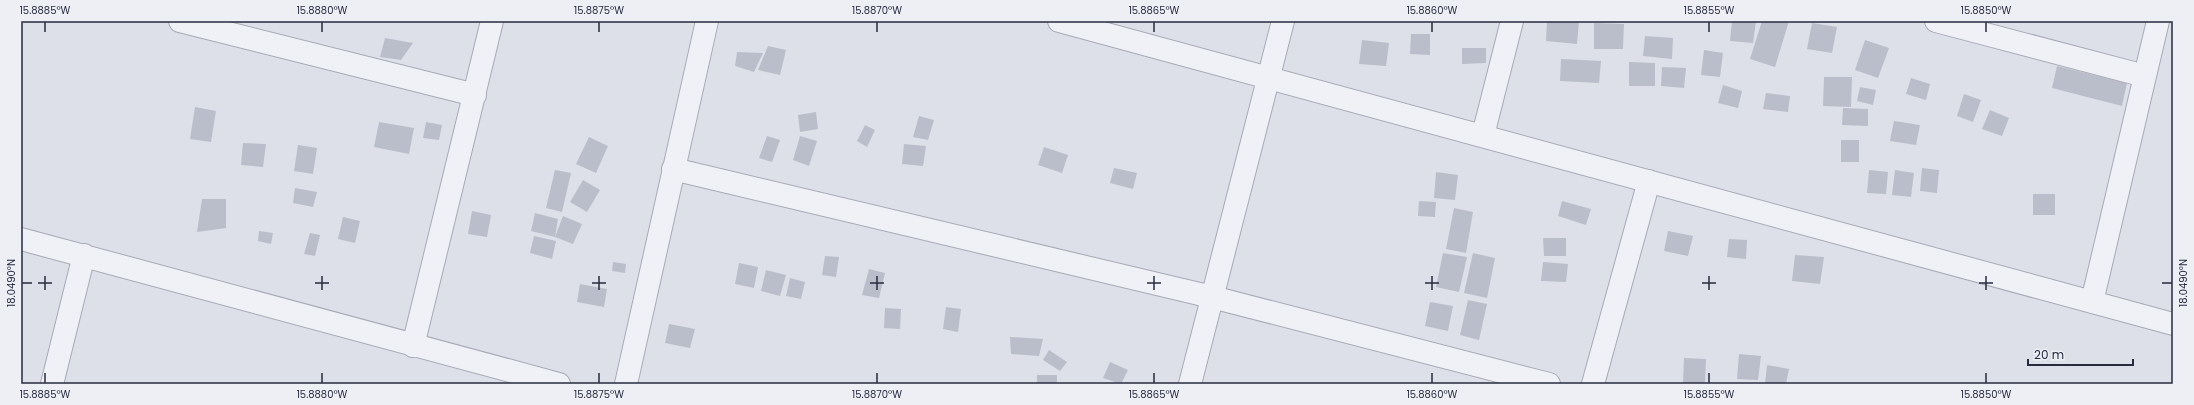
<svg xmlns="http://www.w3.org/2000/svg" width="2194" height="405" viewBox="0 0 2194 405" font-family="Poppins,sans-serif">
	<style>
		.building { fill: #babecb }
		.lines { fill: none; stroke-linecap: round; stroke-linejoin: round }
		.street-casing { stroke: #a6aab5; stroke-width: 24 }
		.street { stroke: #f0f1f6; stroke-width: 22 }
		.ticks { fill: none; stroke: #262b3f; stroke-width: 1.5 }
		.neatline { fill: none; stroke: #262b3f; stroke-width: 1.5 }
		.ticks-label { font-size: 10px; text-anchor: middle; fill: #262b3f }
	</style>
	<rect width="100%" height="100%" fill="#dde0e8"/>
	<path class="building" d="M1547,21H1579L1577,44L1546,41Z
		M1732,21H1756L1753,43L1730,41Z
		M1762,21H1789L1775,67L1750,59Z
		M1594,23L1624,24L1623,49H1594Z
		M1812,23L1837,27L1832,53L1807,49Z
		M1411,34H1430V55L1410,54Z
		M1645,36L1673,38L1672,59L1643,56Z
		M385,38L413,43L401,60L380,57Z
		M1362,40L1389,43L1386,66L1359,64Z
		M1865,40L1889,48L1878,78L1855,70Z
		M768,46L786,50L780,75L758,70Z
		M1462,48H1486V63L1462,64Z
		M1704,50L1723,53L1720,77L1701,75Z
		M737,52L763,53L754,72L735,66Z
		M1561,59L1601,61L1599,83L1560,81Z
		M1629,62L1655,63V86H1629Z
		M2057,66L2127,83L2122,106L2052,88Z
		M1662,67L1686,68L1684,88L1661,86Z
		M1824,77H1852L1851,107L1823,106Z
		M1911,78L1930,84L1926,100L1906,94Z
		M1723,85L1742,91L1738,108L1718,103Z
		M1860,87L1876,90L1873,105L1857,101Z
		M1766,93L1790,96L1788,112L1763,109Z
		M1964,94L1981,100L1973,122L1957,116Z
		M195,107L216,111L211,142L190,139Z
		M1843,108L1868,109V126L1842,125Z
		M1990,110L2009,118L2002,136L1982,129Z
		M816,112L818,129L800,132L798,115Z
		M919,116L934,120L928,140L913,137Z
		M1894,121L1920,125L1916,145L1890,141Z
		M379,122L414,128L409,154L374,147Z
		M426,122L442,125L439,140L423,138Z
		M865,125L875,130L867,147L857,141Z
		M767,136L780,140L772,162L759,158Z
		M800,136L817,141L809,166L793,160Z
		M589,137L608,146L596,173L576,164Z
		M1841,140H1859V162H1841Z
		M243,143L266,144L263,167L241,165Z
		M904,144L926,146L923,166L902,164Z
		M298,145L317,148L313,174L294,171Z
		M1044,147L1068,155L1062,173L1038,165Z
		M1114,168L1137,173L1133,189L1110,183Z
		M1922,168L1939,170L1937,193L1920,191Z
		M555,170L571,173L562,212L546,208Z
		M1869,170L1888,172L1886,194L1867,193Z
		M1895,170L1914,173L1911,197L1892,195Z
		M1436,172L1458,175L1455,200L1434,198Z
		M583,180L600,190L587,212L570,202Z
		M295,188L317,192L313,207L293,203Z
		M2033,194H2055V215H2033Z
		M202,199H226V228L197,232Z
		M1419,201L1436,202L1435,217L1418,216Z
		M1562,201L1591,209L1586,225L1558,216Z
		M1454,208L1473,212L1466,253L1446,249Z
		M472,211L491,215L487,237L468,234Z
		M535,213L558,219L555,237L563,216L582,224L573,244L555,237L531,231Z
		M343,217L360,221L355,243L338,239Z
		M259,231L273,233L271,244L258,241Z
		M1668,231L1693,236L1688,256L1664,251Z
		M310,233L320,235L315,256L304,254Z
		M534,236L556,241L552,259L530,253Z
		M1543,238H1566V256H1544Z
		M1729,239L1747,240L1746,259L1727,257Z
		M1443,253L1467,257L1459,292L1436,287Z
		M1473,253L1495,258L1487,298L1464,293Z
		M1795,255L1824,257L1820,284L1792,281Z
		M825,256L839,257L836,277L822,275Z
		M613,262L626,264L625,273L612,271Z
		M1543,262L1568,264L1566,282L1541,281Z
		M739,263L758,267L754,288L735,284Z
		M869,269L885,273L879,298L862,295Z
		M766,270L786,275L780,296L761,291Z
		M790,278L805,282L801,299L786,296Z
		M580,284L607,289L604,307L577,302Z
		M1468,300L1487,304L1479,340L1460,335Z
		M1430,302L1453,306L1448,331L1425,326Z
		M946,307L961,309L958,332L943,329Z
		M885,308L901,309L900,329L884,328Z
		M669,324L695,329L690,348L665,343Z
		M1010,337L1043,339L1039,356L1011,354Z
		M1049,350L1067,362L1060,371L1043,360Z
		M1739,354L1761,356L1758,380L1737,379Z
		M1684,358L1706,359L1705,383H1683Z
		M1110,362L1128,370L1121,384L1103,378Z
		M1767,365L1789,369L1786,384H1765Z
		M1037,375H1057V383H1037Z"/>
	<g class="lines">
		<g class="street-casing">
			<path id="street" d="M180,21L475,95
				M1059,21L2173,324
				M1936,21L2145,76L2092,302
				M2145,76L2158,21
				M1483,135L1512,21
				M673,169L1212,297L1549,384
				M21,239L559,384
				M413,346L492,21
				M52,384L84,255
				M626,384L707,21
				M1190,384L1283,21
				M1593,384L1649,181"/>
		</g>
		<use href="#street" class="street"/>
	</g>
	<path class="ticks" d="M45,22V32M322,22V32M599,22V32M877,22V32M1154,22V32M1432,22V32M1709,22V32M1986,22V32M45,276V290M322,276V290M599,276V290M877,276V290M1154,276V290M1432,276V290M1709,276V290M1986,276V290M22,283H32M38,283H52M315,283H329M592,283H606M870,283H884M1147,283H1161M1425,283H1439M1702,283H1716M1979,283H1993M2162,283H2172M45,373V383M322,373V383M599,373V383M877,373V383M1154,373V383M1432,373V383M1709,373V383M1986,373V383"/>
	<rect width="2194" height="405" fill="none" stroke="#edeff5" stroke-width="44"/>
	<path d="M2028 359v6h105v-6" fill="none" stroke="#262b3f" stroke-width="2"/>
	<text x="2034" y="359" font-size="12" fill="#262b3f" stroke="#edeff5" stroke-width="3" paint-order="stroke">20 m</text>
	<rect x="22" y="22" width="2150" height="361" class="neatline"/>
	<g class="ticks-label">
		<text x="45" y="14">15.8885°W</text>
		<text x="322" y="14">15.8880°W</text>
		<text x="599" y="14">15.8875°W</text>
		<text x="877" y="14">15.8870°W</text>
		<text x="1154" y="14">15.8865°W</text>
		<text x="1432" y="14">15.8860°W</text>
		<text x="1709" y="14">15.8855°W</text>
		<text x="1986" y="14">15.8850°W</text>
		<text transform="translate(11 283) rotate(-90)" y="4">18.0490°N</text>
		<text transform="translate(2183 283) rotate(-90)" y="4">18.0490°N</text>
		<text x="45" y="398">15.8885°W</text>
		<text x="322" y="398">15.8880°W</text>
		<text x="599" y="398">15.8875°W</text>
		<text x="877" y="398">15.8870°W</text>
		<text x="1154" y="398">15.8865°W</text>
		<text x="1432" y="398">15.8860°W</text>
		<text x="1709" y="398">15.8855°W</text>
		<text x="1986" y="398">15.8850°W</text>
	</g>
</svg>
